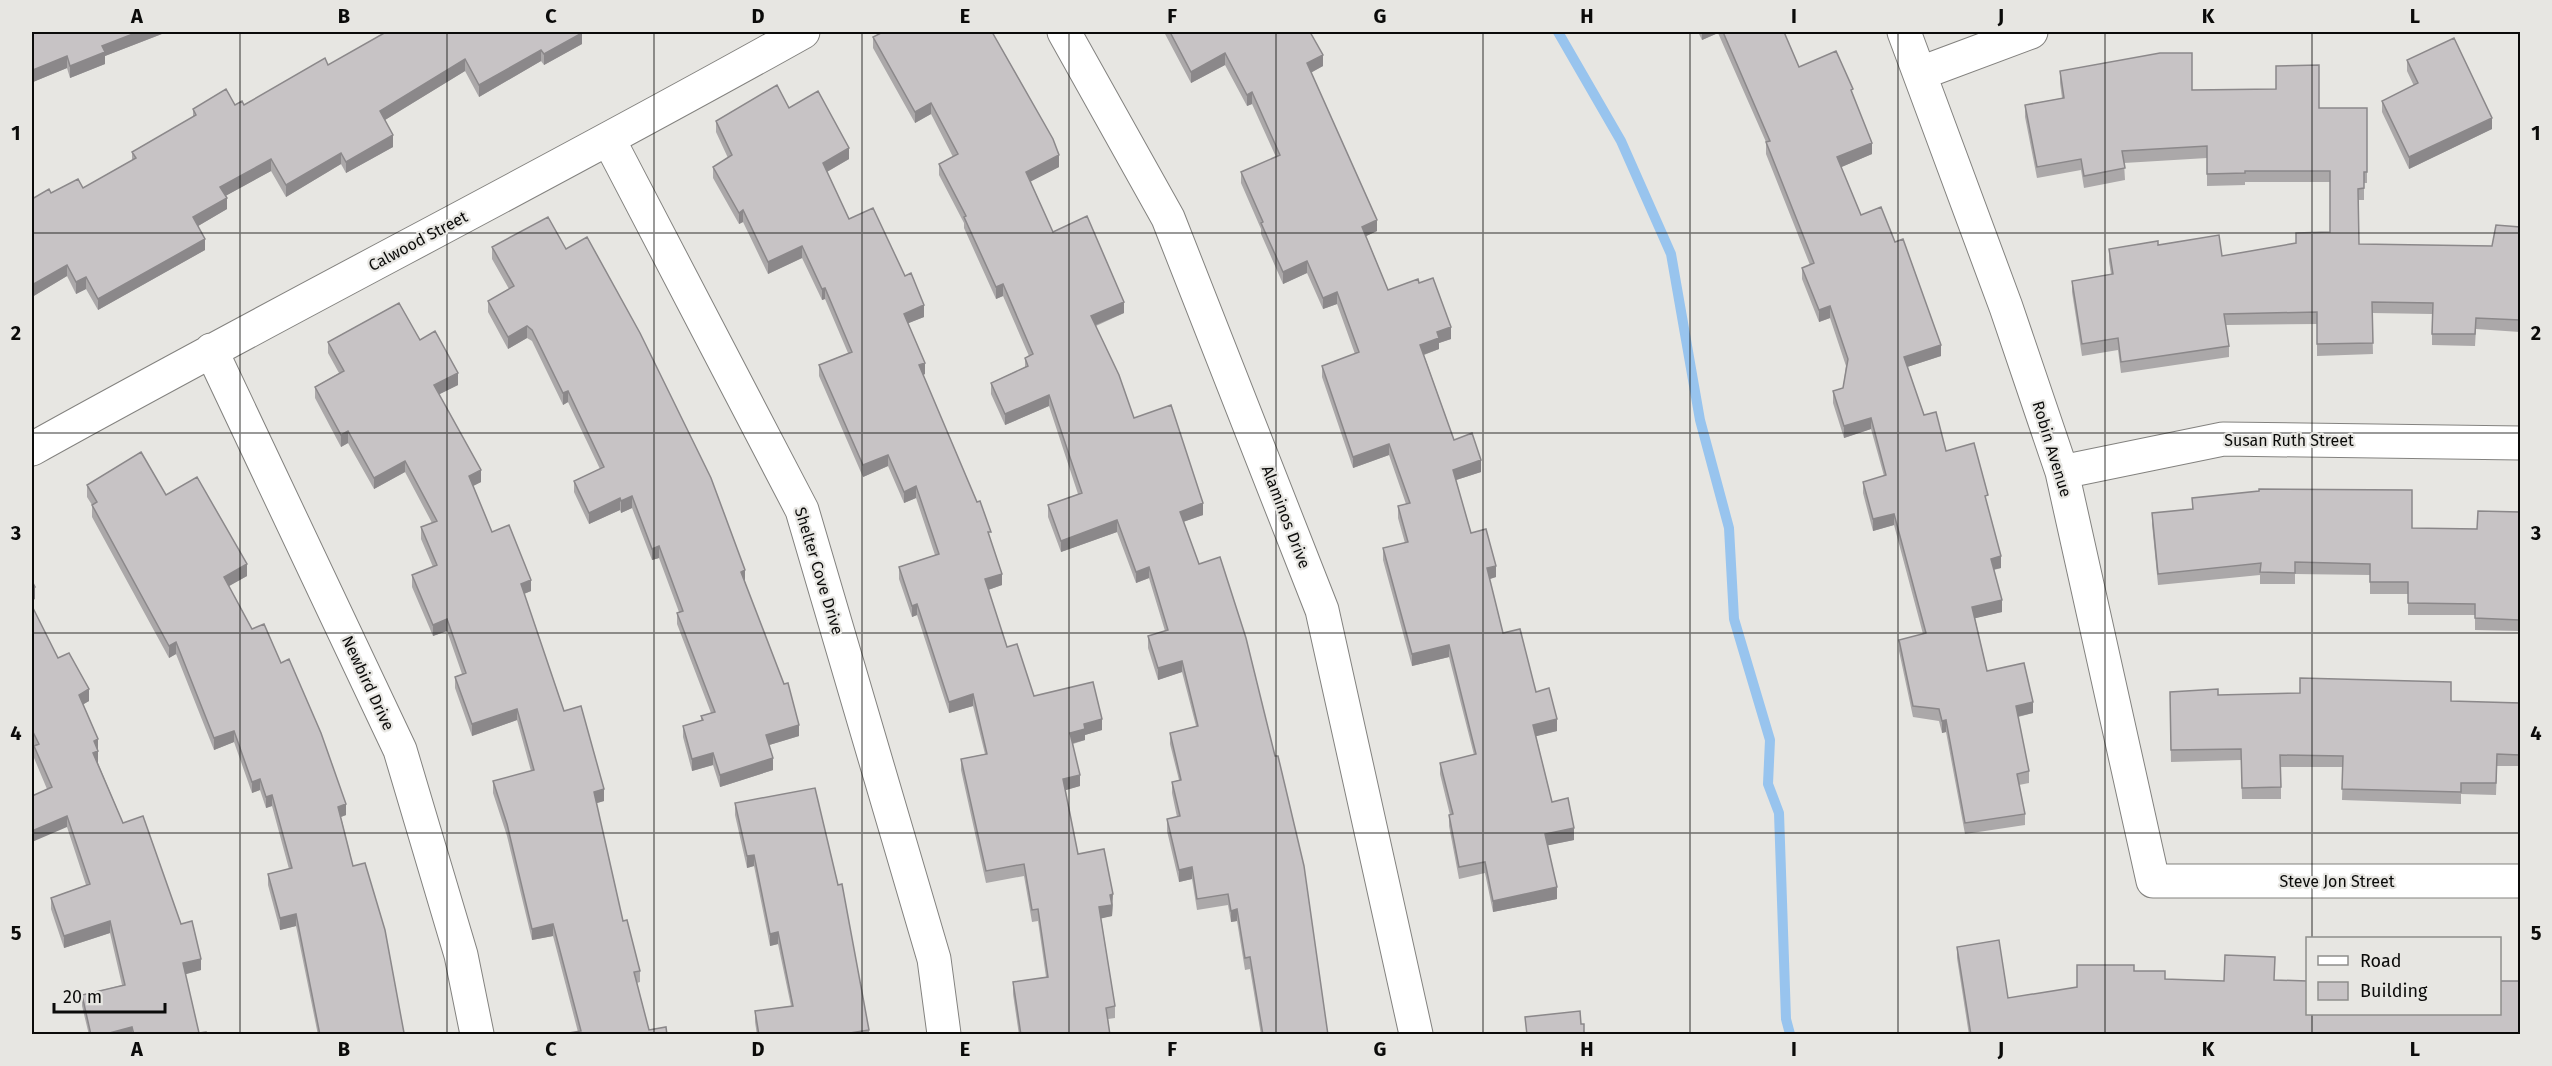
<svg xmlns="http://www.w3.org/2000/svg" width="2552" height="1066" viewBox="0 0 2552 1066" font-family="'Fira Sans',sans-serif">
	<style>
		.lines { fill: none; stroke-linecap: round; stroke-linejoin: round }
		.stream { stroke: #98c4ee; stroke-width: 10 }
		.street-casing { stroke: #83827f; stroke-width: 35 }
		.street { stroke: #fff; stroke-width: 33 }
		.wall { fill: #aba8a9 }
		.shaded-wall { fill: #8b888a }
		.building { fill: #c7c3c5; stroke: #8b888a; stroke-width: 1.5 }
		.grid { fill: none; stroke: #0b0b0a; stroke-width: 1.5; stroke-opacity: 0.55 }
		.labels { text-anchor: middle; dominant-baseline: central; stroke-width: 4.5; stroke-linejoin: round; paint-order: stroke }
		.street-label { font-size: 16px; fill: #0b0b0a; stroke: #e7e6e2 }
		.neatline { fill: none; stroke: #0b0b0a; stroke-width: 2 }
		.grid-label { font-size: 20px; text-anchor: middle; font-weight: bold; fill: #0b0b0a }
	</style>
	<rect width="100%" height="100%" fill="#e7e6e2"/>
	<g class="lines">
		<path class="stream" d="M1558,32L1621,141L1671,254L1700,420L1729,528L1734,619L1770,740L1768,784L1779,813L1786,1019L1790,1034"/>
		<g class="street-casing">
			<path id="street" d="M1064,32L1168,218L1322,610L1416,1034
				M1904,32L2006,307L2062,472L2153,881H2520
				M1921,73L2031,32
				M609,140L802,510L934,959L944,1034
				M211,350L400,750L461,955L477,1034
				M32,449C287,307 548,175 803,32
				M2062,472L2223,439L2520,443"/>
		</g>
		<use href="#street" class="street"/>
	</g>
	<path class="wall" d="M32,32H167L105,56V64L70,78L67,68L33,82L32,79Z
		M1164,32H1310L1323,66L1311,72L1377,231L1366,236L1388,290L1419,283L1451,339L1439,343V349L1424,355L1454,440L1481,472L1456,480L1471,533L1496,577L1489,579L1503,633L1557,731L1536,736L1552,802L1574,840L1548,845L1557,899L1493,912L1485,873L1459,879L1449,826V815H1450L1440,774V763L1474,755L1449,657L1412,666L1383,560V548L1405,543L1398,518V506L1406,504L1389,455L1353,468L1322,377V366L1355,354L1337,304L1323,309L1307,273L1283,284L1261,234V229L1241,183V172L1276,157L1252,104L1247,106L1225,65L1191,83Z
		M1698,32H1784L1799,67L1853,96L1872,154L1841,167L1861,215L1941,356L1907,367L1924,415L1946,451L1988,507L2001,568L1994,570L2002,612L1975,618L1987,671L2033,713L2018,717L2029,771V783L2019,785L2025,814V825L1965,834L1946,732L1942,733L1939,721L1913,717L1899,651V640L1923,634L1894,525L1873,531L1863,493V482L1884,476L1871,429L1844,438L1833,403V391L1843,388L1846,366L1830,318L1819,322L1802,279V268L1810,265L1766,154V142L1718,33L1702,40Z
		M873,37L1059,167L1030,181L1053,232L1124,313L1096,326L1134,418L1203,515L1183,522L1328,1035H1261L1250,969L1245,970L1237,921L1231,922L1228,905L1197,910L1192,879L1179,882L1167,831V819L1177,817L1172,793V782L1179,780L1170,744V733L1196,726L1182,672L1158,680L1148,648V636L1165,631L1149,578L1136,583L1117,532L1061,552L1048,517V505L1078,494L1049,406L1005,425L991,394V383L1025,367V358L1029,356L1003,296L996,299L964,228V223L939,175V164L953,157L931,114L915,123L873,48Z
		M582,44L544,65L541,61L479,97L465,71L385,120L393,147L346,173L341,164L286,197L271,171L225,196L227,209L198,226L205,250L98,310L86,289L76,294L67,276L32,297V199L51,193L83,188L132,160V152L193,117V109L244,105L328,65Z
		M2407,60L2492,129L2409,169L2382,112V101L2414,86L2407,71Z
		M2060,71L2319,108H2367V183H2364V200H2358L2359,244L2492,246L2520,227V332L2476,329L2475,346L2432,345V314L2372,313L2373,354L2317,356V324L2226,325L2229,346V357L2121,373L2118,350L2082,356L2072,292V281L2111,274L2109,261V249L2158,245L2222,256L2296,243L2330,232V182H2245V185L2207,186V158L2124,163L2125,180L2084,188L2081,170L2037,178L2025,117V105L2062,98L2060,83Z
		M789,108L849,159L827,172L849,219L924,317L908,323L925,374L923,375L991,541L1002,585L988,590L1007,647L1034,696L1102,730L1085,735V740L1073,744L1080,786L1065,790L1078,854L1113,906L1112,916L1101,918L1115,1006V1018L1108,1019L1110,1035H1019L1013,994V982L1046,977L1038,921L1032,922L1024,876L986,883L961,770V759L985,754L973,706L949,713L917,615L912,617L899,579V567L935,555L916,498L904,503L888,466L863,477L819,376V365L848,353L825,299L822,300L802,258L768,274L743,222L739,224L713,178V167L728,158L716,132V121Z
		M492,247L745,582L799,736L769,745L773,770L720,787L713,765L692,771L683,737V726L701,721V716L711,713L677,624V613L679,612L659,558L652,560L632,508L621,513L620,510L589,524L574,492V481L600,469L568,402L563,405L532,341L527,338L508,349L488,312V301L509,289L492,259Z
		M420,340L458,385L439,394L481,482L473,486L492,532L531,591L524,594L564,711L604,801L596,803L623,921L640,971V982L637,983L649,1030L667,1035L578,1032L553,936L532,940L507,836L493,793V781L531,771L517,720L472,736L455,688V677L462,674L447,631L433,636L412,587V575L433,567L421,539V527L432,523L405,472L374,489L348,443L341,447L315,398V387L339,373L328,353V342Z
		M87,485L166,495L247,576L228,586L346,815L341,817L353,866L404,1033L408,1035H318L296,926L280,930L268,885V874L289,869L272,806L266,808L260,790L252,793L234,742L214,750L176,654L169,658L92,517V505L87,497Z
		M2192,498L2412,528L2477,529L2520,512V614H2519V631L2475,630V615H2408V594H2370V575L2295,574V584H2260V575L2158,585L2152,524V513L2192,509Z
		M32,606L58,658L89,701L83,704L98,750V763L123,823L181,924L201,970L185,974L199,1033L206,1035H89L82,1006V995L122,985L110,933L64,948L51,909V898L86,885L67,827L47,789L34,758V746L32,742Z
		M2170,692L2218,695L2520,703V766H2497L2496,795L2461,794V804L2342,800L2343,767H2281V799H2242L2241,760L2171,762Z
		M735,803L869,1030V1035H757L755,1022V1011L791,1006L778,944L770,946L754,866L747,868L735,815Z
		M1957,947L2008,998L2077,987L2134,971L2165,979L2224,981L2274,980L2307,1014L2520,1035H1969L1957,958Z"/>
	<path class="shaded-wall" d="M138,32H167L105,56V64L70,78V66L102,46Z
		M1702,32H1718V33L1702,40Z
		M582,33V44L544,65V54Z
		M541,50V61L479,97V85Z
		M1225,53V65L1191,83V72Z
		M1323,55V66L1307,75V63Z
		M67,56V68L33,82V70Z
		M465,59V71L380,123V111Z
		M1252,92V104L1247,106V95Z
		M931,103V114L915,123V112Z
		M2492,118V129L2409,169V157Z
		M393,135V147L346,173V162Z
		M1872,143V154L1837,169V157Z
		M849,148V159L823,174V163Z
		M341,153V164L286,197V185Z
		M1059,155V167L1026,184V172Z
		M271,159V171L220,199V187Z
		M227,198V209L193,229V217Z
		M743,210V222L739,224V213Z
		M1377,220V231L1362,238V227Z
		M205,239V250L98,310V299Z
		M802,246V258L768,274V262Z
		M1307,261V273L1283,284V272Z
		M67,265V276L32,297V285Z
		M86,277V289L76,294V282Z
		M1003,284V296L996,299V287Z
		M825,288V299L822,300V289Z
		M1337,292V304L1323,309V298Z
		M1124,302V313L1091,327V316Z
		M924,305V317L904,325V314Z
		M1830,306V318L1819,322V310Z
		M527,326V338L508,349V337Z
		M1451,327V339L1439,343V349L1420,356V345L1437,332Z
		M1941,345V356L1904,368V357Z
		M925,363V374L919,377V365Z
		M458,373V385L434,397V385Z
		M568,391V402L563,405V393Z
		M1049,395V406L1005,425V414Z
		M1871,418V429L1844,438V426Z
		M348,431V443L341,447V435Z
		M1389,444V455L1353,468V457Z
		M888,455V466L863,477V465Z
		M1481,460V472L1453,481V470Z
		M405,461V472L374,489V478Z
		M481,470V482L469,488V476Z
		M916,486V498L904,503V492Z
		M632,496V508L621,513V501Z
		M620,498V510L589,524V513Z
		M1203,503V515L1180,523V512Z
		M1894,514V525L1873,531V519Z
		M1117,520V532L1061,552V541Z
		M659,546V558L652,560V549Z
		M2001,556V568L1991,570V559Z
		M247,564V576L224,589V577Z
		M1496,566V577L1487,580V568Z
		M1149,567V578L1136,583V572Z
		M745,570V582L741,572Z
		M1002,574V585L985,591V579Z
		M531,580V591L521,595V584Z
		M35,587V599L32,601V589Z
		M2002,600V612L1972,619V607Z
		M917,604V615L912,617V606Z
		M447,619V631L433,636V625Z
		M176,642V654L169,658V646Z
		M1449,645V657L1412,666V654Z
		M1182,661V672L1158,680V668Z
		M89,689V701L79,707V695Z
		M973,694V706L949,713V702Z
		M2033,702V713L2016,717V706Z
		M517,709V720L472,736V724Z
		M1102,719V730L1085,735V740L1070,744V733L1084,724Z
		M1557,719V731L1533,737V725Z
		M1946,720V732L1942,733V721Z
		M799,725V736L766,746V735Z
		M234,731V742L214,750V738Z
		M98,739V750L95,752L98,751V763L93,764L94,741Z
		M713,753V765L692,771V759Z
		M773,758V770L720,787V775Z
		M1080,775V786L1063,791V779Z
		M260,779V790L252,793V782Z
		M604,789V801L594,804V792Z
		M272,795V806L266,808V797Z
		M346,804V815L338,818V807Z
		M67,816V827L32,842V831Z
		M1574,828V840L1545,846V834Z
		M754,855V866L747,868V856Z
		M1192,867V879L1179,882V870Z
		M1557,887V899L1493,912V901Z
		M1113,894L1112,916L1099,919V907L1110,895Z
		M1237,909V921L1231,922V911Z
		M296,914V926L280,930V918Z
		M110,921V933L64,948V936Z
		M553,924V936L532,940V929Z
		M778,932V944L770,946V934Z
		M201,959V970L183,975V963Z
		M132,1027V1035H102Z"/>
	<path class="building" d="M32,32H138L102,46L105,52L70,66L67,56L33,70L32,67Z
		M386,32H582V33L544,54L541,50L479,85L465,59L380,111L393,135L346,162L341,153L286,185L271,159L220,187L227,198L193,217L205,239L98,299L86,277L76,282L67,265L32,285V199L49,189L51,193L78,179L83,188L136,158L132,152L196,115L193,109L226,89L235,105L242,101L244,105L325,58L328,65Z
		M883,32H992L1053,139L1059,155L1026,172L1053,232L1087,216L1124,302L1091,316L1119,375L1134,418L1171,405L1203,503L1180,512L1199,564L1220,557L1246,638L1275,756H1278L1304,866L1328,1035H1263L1250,957L1245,958L1237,909L1231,911L1228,894L1197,899L1192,867L1179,870L1167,819L1180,816L1172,782L1181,780L1170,733L1198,726L1182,661L1158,668L1148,636L1168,630L1149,567L1136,572L1117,520L1061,541L1048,505L1082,493L1049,395L1005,414L991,383L1028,366L1025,358L1033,354L1003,284L996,287L964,217L966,216L939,164L958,154L931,103L915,112L873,37Z
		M1170,32H1310L1323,55L1307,63L1377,220L1362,227L1388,290L1418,279L1419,283L1433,278L1451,327L1437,332L1439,338L1420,345L1454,440L1472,433L1481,460L1453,470L1471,533L1486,529L1496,566L1487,568L1503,633L1520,629L1536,692L1549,688L1557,719L1533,725L1552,802L1568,798L1574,828L1545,834L1557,887L1493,901L1485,862L1459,867L1449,815L1453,814L1440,763L1476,754L1449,645L1412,654L1383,548L1408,542L1398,506L1410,503L1389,444L1353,457L1322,366L1359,352L1337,292L1323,298L1307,261L1283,272L1261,223L1263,222L1241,172L1280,155L1252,92L1247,95L1225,53L1191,72Z
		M1723,32H1784L1799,67L1836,51L1853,89L1851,90L1872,143L1837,157L1861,215L1881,207L1895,242L1903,239L1941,345L1904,357L1924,415L1936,412L1946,451L1974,443L1988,495L1985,496L2001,556L1991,559L2002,600L1972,607L1987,671L2024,663L2033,702L2016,706L2029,771L2017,774L2025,814L1965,823L1946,720L1942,721L1939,709L1913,706L1899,640L1926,633L1894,514L1873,519L1863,482L1886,475L1871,418L1844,426L1833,391L1843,388L1848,359L1830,306L1819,310L1802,268L1814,263L1766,142L1770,141Z
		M2454,38L2492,118L2409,157L2382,101L2418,83L2407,60Z
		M2160,53H2192V90L2276,89V66L2319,65V108H2367V172H2364V188L2358,189L2359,244L2492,246L2496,225L2520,227V320L2476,318L2475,334H2432L2433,303L2372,302L2373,343L2317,344V312L2224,314L2229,346L2121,362L2118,338L2082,344L2072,281L2113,274L2109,249L2158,241V245L2219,235L2222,256L2296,243V233L2330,232V171H2245V173L2207,174V146L2122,151L2125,168L2084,176L2081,159L2037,167L2025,105L2064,98L2060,71Z
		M777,85L789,108L818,91L849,148L823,163L849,219L873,208L905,276L911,273L924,305L904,314L925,363L919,365L977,502L980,501L991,532H988L1002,574L985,579L1007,647L1017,644L1034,696L1093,682L1102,719L1084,724L1085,729L1070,733L1080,775L1063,779L1078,854L1104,849L1113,894L1110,895L1112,905L1099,907L1115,1006L1106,1008L1110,1035H1021L1013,982L1048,977L1038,909L1032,910L1024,864L986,871L961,759L987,754L973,694L949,702L917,604L912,606L899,567L939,554L916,486L904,492L888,455L863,465L819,365L852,352L825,288L822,289L802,246L768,262L743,210L739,213L713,167L732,155L716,121Z
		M548,217L566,249L587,237L640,333L711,478L745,570L741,572L784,684L788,683L799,725L766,735L773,758L720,775L713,753L692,759L683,726L703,720L701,716L715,712L677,613L683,611L659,546L652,549L632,496L621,501L620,498L589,513L574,481L604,467L568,391L563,393L532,330L527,326L508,337L488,301L514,286L492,247Z
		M399,303L420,340L435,331L458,373L434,385L481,470L469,476L492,532L509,525L531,580L521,584L564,711L581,706L604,789L594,792L623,921L627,920L640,971L634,972L649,1030L666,1027L667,1035H556L581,1031L553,924L532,929L507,824L493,781L534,770L517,709L472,724L455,677L466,673L447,619L433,625L412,575L437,565L421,527L437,521L405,461L374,478L348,431L341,435L315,387L344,371L328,342Z
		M141,452L166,495L197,477L247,564L224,577L252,629L264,624L281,663L289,659L321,733L346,804L338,807L353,866L365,863L385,930L404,1033H407L408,1035H320L296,914L280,918L268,874L292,868L272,795L266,797L260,779L252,782L234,731L214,738L176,642L169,646L92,505L97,502L87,485Z
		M2259,489L2412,490V528L2477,529L2478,511L2520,512V603H2519V620L2475,618V604L2408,603V582H2370V564L2295,562V573L2260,572L2261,563L2158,574L2152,513L2193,509L2192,498L2259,491Z
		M32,581L35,587L32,589Z
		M32,606L58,658L69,653L89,689L79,695L98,739L94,741L98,751L93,753L123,823L143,816L181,924L192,921L201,959L183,963L199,1033L206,1032V1035H134L132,1027L102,1035H91L82,995L125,985L110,921L64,936L51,898L90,884L67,816L32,831V796L52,787L34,746L39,744L32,730Z
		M2300,678L2451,682V701L2520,703V755L2497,754L2496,783H2461V792L2342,789L2343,756L2280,755L2281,787L2242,788L2241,749L2171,750L2170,692L2218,689V695L2300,693Z
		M815,788L838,885L842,884L869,1030L837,1035H759L755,1011L793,1006L778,932L770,934L754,855L747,856L735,803Z
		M1999,940L2008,998L2077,987V965H2134V971H2165V979L2224,981L2225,955L2275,957L2274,980L2307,981V1014H2499V981H2520V1035H1971L1957,947Z
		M1580,1011L1581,1024H1584V1035H1527L1525,1017Z"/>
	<path class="grid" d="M240,32V1034M447,32V1034M654,32V1034M862,32V1034M1069,32V1034M1276,32V1034M1483,32V1034M1690,32V1034M1898,32V1034M2105,32V1034M2312,32V938M32,233H2520M32,433H2520M32,633H2520M32,833H2520M2312,1014V1034"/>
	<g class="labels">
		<g class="street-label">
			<text transform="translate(418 241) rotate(-28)">Calwood Street</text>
			<text x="2289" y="440">Susan Ruth Street</text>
			<text transform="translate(2052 449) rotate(73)">Robin Avenue</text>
			<text transform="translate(1286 517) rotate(69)">Alaminos Drive</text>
			<text transform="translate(819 571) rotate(73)">Shelter Cove Drive</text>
			<text transform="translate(368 683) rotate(65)">Newbird Drive</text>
			<text x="2337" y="881">Steve Jon Street</text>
		</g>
	</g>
	<rect width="2552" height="1066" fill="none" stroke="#e7e6e2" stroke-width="66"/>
	<rect x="2306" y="937" width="195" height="78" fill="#e7e6e2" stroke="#8f8e8c" stroke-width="1.5"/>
	<rect x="2318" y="956" width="30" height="9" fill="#ffffff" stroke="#8f8e8c" stroke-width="1.5"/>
	<text x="2360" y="967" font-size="18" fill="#0b0b0a">Road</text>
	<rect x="2318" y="982" width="30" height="18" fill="#c7c3c5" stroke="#8f8e8c" stroke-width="1.5"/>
	<text x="2360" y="997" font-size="18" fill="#0b0b0a">Building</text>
	<path d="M54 1003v9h111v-9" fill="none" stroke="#0b0b0a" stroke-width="3"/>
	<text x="63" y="1003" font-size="18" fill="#0b0b0a" stroke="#e7e6e2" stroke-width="4.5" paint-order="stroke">20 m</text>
	<rect x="33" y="33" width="2486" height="1000" class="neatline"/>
	<g class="grid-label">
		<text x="137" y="23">A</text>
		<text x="344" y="23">B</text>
		<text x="551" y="23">C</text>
		<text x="758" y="23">D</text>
		<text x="965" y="23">E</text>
		<text x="1172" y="23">F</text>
		<text x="1380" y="23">G</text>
		<text x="1587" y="23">H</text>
		<text x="1794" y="23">I</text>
		<text x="2001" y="23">J</text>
		<text x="2208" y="23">K</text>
		<text x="2415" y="23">L</text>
		<text x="16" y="140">1</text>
		<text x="2536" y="140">1</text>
		<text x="16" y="340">2</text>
		<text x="2536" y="340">2</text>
		<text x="16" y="540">3</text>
		<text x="2536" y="540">3</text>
		<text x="16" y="740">4</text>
		<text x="2536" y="740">4</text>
		<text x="16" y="940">5</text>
		<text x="2536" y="940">5</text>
		<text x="137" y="1056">A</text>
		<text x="344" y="1056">B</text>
		<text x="551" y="1056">C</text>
		<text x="758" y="1056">D</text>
		<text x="965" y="1056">E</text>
		<text x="1172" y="1056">F</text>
		<text x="1380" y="1056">G</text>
		<text x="1587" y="1056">H</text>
		<text x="1794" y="1056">I</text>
		<text x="2001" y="1056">J</text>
		<text x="2208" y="1056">K</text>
		<text x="2415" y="1056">L</text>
	</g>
</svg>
